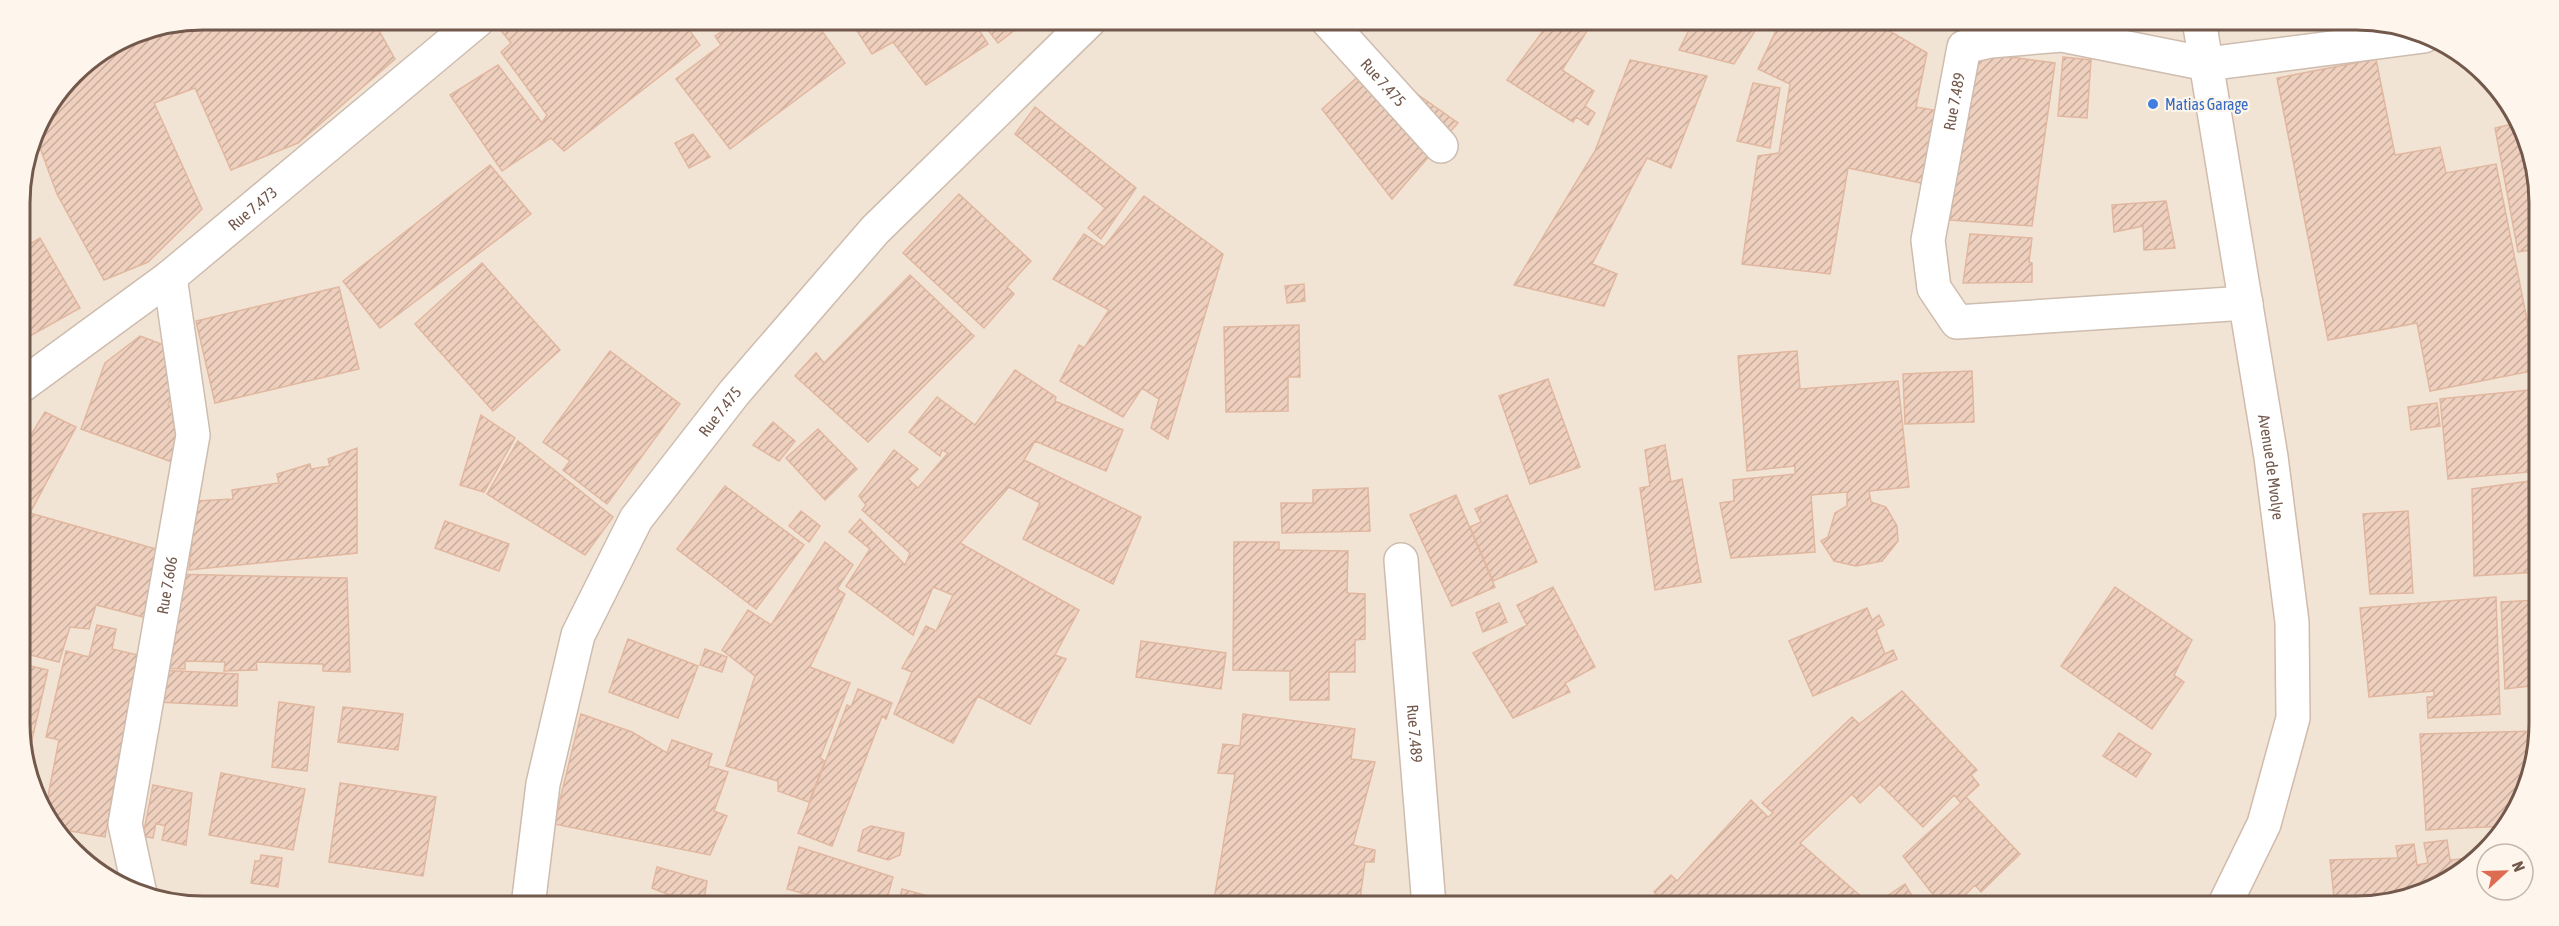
<svg xmlns="http://www.w3.org/2000/svg" width="2559" height="926" viewBox="0 0 2559 926" font-family="'Asap Condensed',sans-serif">
	<style>
		.residential { fill: #f2e4d4 }
		.building { fill: url(#building-hatch); stroke: #e1b7a0; stroke-width: 1.5 }
		.lines { fill: none; stroke-linecap: round; stroke-linejoin: round }
		.street-casing { stroke: #cebcaf; stroke-width: 36 }
		.secondary-casing { stroke: #d1bbad; stroke-width: 36 }
		.street { stroke: #fff; stroke-width: 33 }
		.secondary { stroke: #fff; stroke-width: 33 }
		.shop-dot { fill: #3f7fe0; stroke: #fef6ec; stroke-width: 2 }
		.labels { text-anchor: middle; dominant-baseline: central; stroke-width: 4.5; stroke-linejoin: round; paint-order: stroke }
		.street-label { font-size: 16px; fill: #73584c; stroke: #fef6ec }
		.shop-label { font-size: 16px; fill: #366cbe; stroke: #fef6ec; text-anchor: start }
		.rim { fill: none; stroke: #73584c; stroke-width: 3 }
	</style>
	<defs>
		<pattern id="building-hatch" width="6" height="6" patternUnits="userSpaceOnUse" patternTransform="scale(1.5)"><rect width="6" height="6" fill="#efd0bf"/><path d="M-1 1l2-2M0 6l6-6M5 7l2-2" fill="none" stroke="#c6ac9d"/></pattern>
	</defs>
	<rect width="100%" height="100%" fill="#fbf2e5"/>
	<path class="residential" d="M203,20H2356L2415,29L2494,82L2521,122L2538,179L2539,723L2530,782L2502,834L2467,869L2415,897L2367,906H203L144,897L65,844L23,758L20,191L39,122L82,65L133,33Z"/>
	<path class="building" d="M203,20H373L395,59L298,143L231,170L195,88L154,103L202,209L148,262L104,280L57,194L35,134L39,122L82,65L133,33Z
		M509,20H682L700,45L564,151L551,138L502,171L450,95L498,65L542,123L547,115L501,52L511,43L498,27Z
		M696,20H718L708,30Z
		M739,20H814L845,63L730,149L676,79L721,45L715,36Z
		M850,20H973L988,44L926,85L893,42L872,54Z
		M980,20H1028L998,43Z
		M1551,20H1594L1562,70L1594,91L1585,106L1595,113L1588,125L1576,117L1573,122L1507,80Z
		M1694,20H1762L1734,64L1679,50Z
		M1781,20H1883L1881,26L1927,53L1916,107L1945,112L1936,186L1848,168L1830,274L1742,264L1758,156L1779,153L1790,84L1758,69Z
		M1943,20H1980L1977,29Z
		M1973,52L2055,63L2032,226L1950,220Z
		M2063,57L2091,60L2087,118L2058,116Z
		M2376,59L2395,155L2440,147L2446,173L2496,164L2537,370L2430,391L2417,323L2328,340L2277,78Z
		M1630,60L1707,76L1671,168L1647,158L1592,264L1617,274L1604,306L1514,285L1595,151Z
		M1373,63L1458,123L1392,199L1322,109Z
		M1753,83L1780,88L1770,148L1737,141Z
		M1035,107L1136,188L1101,239L1088,228L1105,208L1015,134Z
		M2521,122L2538,179V249L2518,252L2495,128Z
		M693,134L710,157L689,168L675,143Z
		M490,165L531,214L380,328L343,281Z
		M959,194L1031,261L1007,287L1014,294L984,328L903,253Z
		M1144,196L1223,254L1168,439L1151,428L1159,399L1142,388L1123,417L1060,381L1079,345L1084,348L1109,310L1053,279L1084,234L1104,247Z
		M2166,201L2175,248L2144,250L2143,226L2114,232L2112,205Z
		M1970,234L2032,238L2029,262L2032,263V282L1963,283Z
		M40,238L80,308L21,341L20,250Z
		M482,263L560,350L493,411L415,324Z
		M910,275L974,336L868,442L795,376L816,353L824,363Z
		M1304,284L1305,301L1287,303L1285,286Z
		M339,287L359,369L215,403L196,321Z
		M1299,325L1300,377H1288V411L1226,412L1224,327Z
		M140,336L177,350L181,369L168,405L179,410V441L172,462L81,429L105,363Z
		M610,351L680,404L607,504L563,470L570,461L543,442Z
		M1797,351L1800,389L1898,381L1909,487L1869,491L1871,502L1886,507L1897,526L1898,541L1882,561L1856,566L1834,561L1821,541L1828,537L1835,513L1847,506V492L1811,495L1815,552L1731,558L1720,503L1734,501L1733,480L1795,474V466L1747,471L1738,356Z
		M1015,370L1056,397L1055,401L1123,430L1106,471L1035,441L1024,460L1141,517L1113,584L1023,539L1040,503L1009,487L960,543L1079,610L1055,655L1066,659L1030,724L978,696L953,743L894,714L912,672L902,668L926,626L936,631L953,595L933,587L913,635L846,586L870,549L849,532L860,519L905,565L910,553L862,510L866,505L859,496L894,450L918,469L908,479L918,488L948,453L942,450L940,456L909,432L937,397L975,425Z
		M1972,371L1974,422L1905,424L1903,374Z
		M1548,379L1580,467L1530,484L1499,396Z
		M2539,389V572L2474,576L2472,489L2530,481L2529,472L2448,479L2440,399Z
		M2437,403L2440,426L2411,430L2408,407Z
		M45,412L76,427L30,513L163,551L147,618L96,605L89,629L70,627L59,662L22,653L21,451Z
		M481,415L515,438L484,492L460,485Z
		M773,422L795,441L779,461L753,445Z
		M818,429L857,469L825,500L786,458Z
		M518,441L613,517L585,555L487,494Z
		M1665,445L1671,482L1682,479L1701,582L1655,590L1640,488L1650,486L1645,450Z
		M357,448V553L189,570L196,501L233,499L232,490L279,483L277,474L310,464L311,469L330,466L328,459Z
		M725,486L804,545L756,609L677,549Z
		M1368,488L1370,531L1282,533L1281,503H1313V490Z
		M1456,495L1495,587L1452,606L1410,515Z
		M1507,495L1537,562L1493,581L1470,527L1481,522L1475,509Z
		M801,511L820,526L809,542L789,526Z
		M2408,511L2413,593L2370,594L2363,514Z
		M445,521L509,544L499,571L435,548Z
		M825,542L853,565L837,589L845,594L810,667L850,683L820,758L825,761L809,802L778,791V781L726,766L755,676L722,650L748,610L771,625Z
		M1234,542H1279V550L1348,551L1347,593L1365,594V639L1355,640V672H1329V700H1290V671L1233,670Z
		M170,574L347,578L350,672L323,671V664L256,662L257,670L224,671L225,662L185,661V669L159,668Z
		M1553,587L1595,667L1565,683L1570,692L1513,718L1473,653L1527,625L1517,605Z
		M2115,587L2192,640L2174,675L2184,682L2152,729L2061,666Z
		M2496,597L2500,714L2428,718L2427,697H2434V691L2369,697L2360,608Z
		M2539,600V685L2505,689L2501,602Z
		M1499,603L1507,622L1483,632L1476,613Z
		M1867,608L1872,620L1879,615L1884,625L1876,630L1885,654L1893,650L1897,659L1813,696L1789,641Z
		M97,625L116,629L112,649L138,655L105,837L58,829L46,806L59,740L46,737L66,651L89,657Z
		M628,639L698,666L678,718L609,692Z
		M1141,641L1226,653L1221,689L1136,677Z
		M705,649L727,657L722,672L700,665Z
		M22,664L48,670L31,744L23,742Z
		M158,670L238,674L237,706L157,702Z
		M858,689L892,703L886,719L882,716L832,846L798,833L847,705L851,707Z
		M1902,691L1977,770L1971,775L1979,785L1966,797L2020,854L1981,892L1975,885L1954,906H1942L1903,856L1961,803L1954,795L1923,827L1880,784L1860,803L1852,794L1800,843L1872,906L1905,884L1918,906H1661L1660,905L1662,900L1654,892L1671,875L1677,881L1751,800L1768,817L1773,813L1762,803L1852,717L1859,724Z
		M279,702L314,707L307,771L272,767Z
		M343,707L403,714L398,750L338,742Z
		M581,714L632,732L667,753L672,740L712,754L708,766L728,772L714,811L727,816L710,855L554,824Z
		M1243,714L1355,729L1351,759L1375,762L1353,845L1375,850L1374,862H1365L1359,906H1213L1235,774L1218,773L1223,744L1240,746Z
		M2538,731L2530,782L2506,826L2426,830L2420,734Z
		M2119,733L2151,754L2136,777L2103,756Z
		M221,773L305,789L293,850L209,835Z
		M340,783L436,797L423,876L329,862Z
		M153,785L192,793L186,845L162,840L165,826L156,823L153,838L143,836Z
		M871,826L904,833L900,855L888,860L858,851L863,830Z
		M2447,840L2450,860L2470,858L2471,865L2467,869L2415,897L2367,906H2335L2330,860L2398,858L2396,846L2414,844L2417,865L2428,863L2424,843Z
		M799,847L893,877L885,906H850L787,889Z
		M261,855L282,858L278,887L251,883L255,861H260Z
		M657,867L707,881L703,906H670L672,896L652,888Z
		M902,889L954,903L953,906H898Z"/>
	<g class="lines">
		<g class="street-casing">
			<g id="street">
				<path id="s1" d="M1327,20L1441,146"/>
				<path id="s2" d="M2246,303L1957,322L1934,288L1928,240L1964,47L1991,41L2062,35L2207,64L2424,36"/>
				<path id="s3" d="M21,386L170,277L478,20"/>
				<path id="s4" d="M1401,560L1429,906"/>
				<path id="s5" d="M140,894L125,824L193,435L170,277"/>
				<path id="s6" d="M528,906L543,784L578,635L636,519L734,393L875,230L1090,20"/>
			</g>
		</g>
		<g class="secondary-casing">
			<g id="secondary">
				<path id="s7" d="M2199,20L2271,457L2292,622L2293,718L2264,824L2224,906"/>
			</g>
		</g>
		<use href="#street" class="street"/>
		<use href="#secondary" class="secondary"/>
	</g>
	<circle class="shop-dot" cx="2153" cy="104" r="6"/>
	<g class="labels">
		<g class="street-label">
			<text stroke="none"><textPath href="#s1" startOffset="84">Rue 7.475</textPath></text>
			<text stroke="none"><textPath href="#s2" startOffset="520">Rue 7.489</textPath></text>
			<text stroke="none"><textPath href="#s3" startOffset="292">Rue 7.473</textPath></text>
			<text stroke="none"><textPath href="#s6" startOffset="542">Rue 7.475</textPath></text>
			<text stroke="none"><textPath href="#s7" startOffset="453">Avenue de Mvolye</textPath></text>
			<text stroke="none"><textPath href="#s5" startOffset="314">Rue 7.606</textPath></text>
			<text stroke="none"><textPath href="#s4" startOffset="174">Rue 7.489</textPath></text>
		</g>
		<g class="shop-label">
			<text x="2165" y="104">Matias Garage</text>
		</g>
	</g>
	<path d="M0 0H2559V926H0ZM203 30H2356A173 173 0 0 1 2529 203V723A173 173 0 0 1 2356 896H203A173 173 0 0 1 30 723V203A173 173 0 0 1 203 30Z" fill="#fef6ec" fill-rule="evenodd"/>
	<path class="rim" d="M203 30H2356A173 173 0 0 1 2529 203V723A173 173 0 0 1 2356 896H203A173 173 0 0 1 30 723V203A173 173 0 0 1 203 30Z"/>
	<g transform="translate(2505 872) rotate(68)"><circle r="28" fill="#fef6ec" stroke="#c6b7ac" stroke-width="1.5"/>
	<path d="M0-4.5L10 22L0 15L-10 22Z" fill="#de6c51"/>
	<text y="-9" font-size="16" font-weight="bold" text-anchor="middle" fill="#73584c">N</text>
	</g>
</svg>
